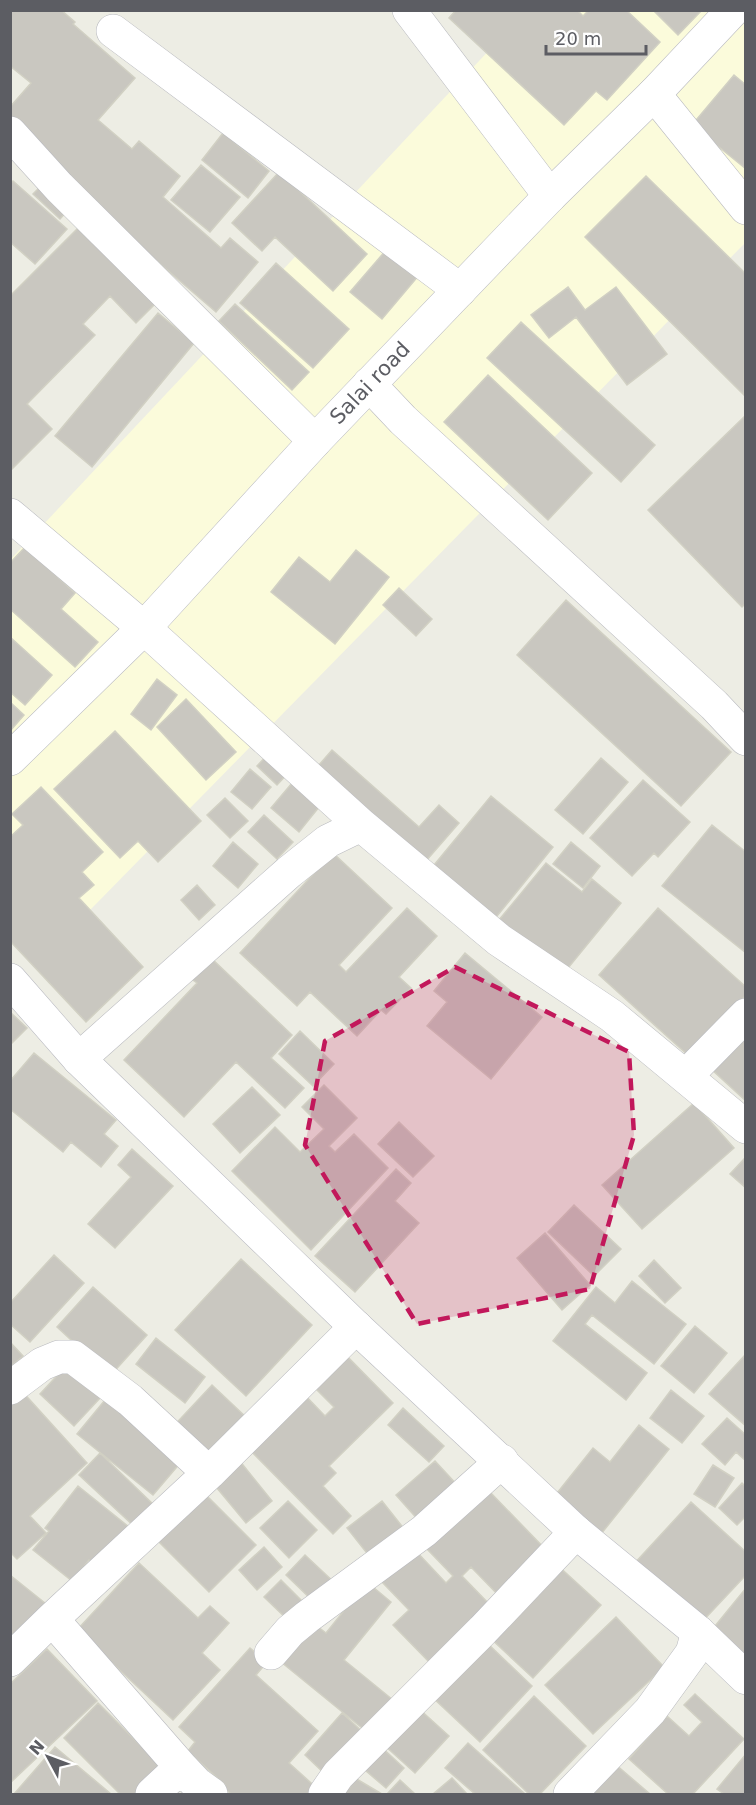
<svg xmlns="http://www.w3.org/2000/svg" width="756" height="1805" viewBox="0 0 756 1805" font-family="'DejaVu Sans',sans-serif">
	<style>
		.commercial { fill: #fbfbdb }
		.building { fill: #c9c7c0; stroke: #d1d0c3; stroke-width: 1.5 }
		.lines { fill: none; stroke-linecap: round; stroke-linejoin: round }
		.street-casing { stroke: #b9babf; stroke-width: 34 }
		.secondary-casing { stroke: #b9bac1; stroke-width: 34 }
		.street { stroke: #fff; stroke-width: 33 }
		.secondary { stroke: #fff; stroke-width: 33 }
		.marked { fill: #c2185b; fill-opacity: 0.2; stroke: #c2185b; stroke-width: 4.5; stroke-dasharray: 12 8; stroke-linejoin: round }
		.labels { text-anchor: middle; dominant-baseline: central; stroke-width: 5; stroke-linejoin: round; paint-order: stroke }
		.street-label { font-size: 21px; fill: #5c5d63; stroke: #fff }
	</style>
	<rect width="100%" height="100%" fill="#edede4"/>
	<path class="commercial" d="M526,11H745V243L38,963L11,936L10,560Z"/>
	<path class="building" d="M10,10H61L75,22L73,24L135,78L98,120L132,149L139,141L180,176L163,197L221,248L230,238L258,262L216,312L28,150L10,123V107L31,83L10,66Z
		M456,10H577L583,16L589,10H626L660,42L607,100L596,91L564,125L449,18Z
		M653,10H702L678,35Z
		M734,75L746,85V169L692,125Z
		M223,133L269,171L248,198L202,160Z
		M201,165L240,197L210,232L171,200Z
		M279,172L367,254L333,291L275,237L262,251L232,223Z
		M646,176L746,274L744,395L585,237Z
		M13,181L67,229L35,264L10,242V184Z
		M42,185L69,209L60,219L33,194Z
		M81,225L158,301L136,323L110,296L83,324L95,335L27,404L52,429L10,471V296Z
		M387,249L419,275L382,319L350,292Z
		M276,263L349,329L313,368L240,303Z
		M568,287L585,310L616,287L667,354L627,385L576,317L549,338L531,315Z
		M235,304L309,372L292,390L219,321Z
		M158,313L194,343L92,467L55,436Z
		M521,322L655,445L621,482L487,358Z
		M488,375L592,473L548,520L444,422Z
		M746,415V603L742,607L648,510Z
		M25,547L75,593L61,609L98,642L75,667L10,609V563Z
		M356,550L389,577L335,644L271,592L299,557L330,582Z
		M399,588L432,619L416,636L383,605Z
		M566,600L731,752L681,806L517,655Z
		M10,637L52,675L25,705L10,692Z
		M157,679L177,695L151,730L131,714Z
		M186,699L236,752L206,780L157,727Z
		M10,702L24,715L10,731Z
		M115,731L201,821L158,862L138,841L120,858L54,789Z
		M332,750L419,827L439,805L459,823L419,869L312,773Z
		M271,751L291,770L277,785L257,766Z
		M601,758L628,782L583,834L555,810Z
		M250,769L271,787L252,809L231,792Z
		M643,780L690,822L658,857L654,853L632,876L590,838Z
		M292,783L319,807L299,832L271,808Z
		M41,787L103,852L82,872L94,885L79,898L143,967L86,1022L10,941V837L23,825L12,814Z
		M491,796L553,847L493,921L430,870Z
		M225,798L248,821L230,838L207,815Z
		M264,815L293,842L277,859L248,832Z
		M712,825L746,852V953L662,886Z
		M233,842L258,864L238,888L213,866Z
		M571,842L600,866L583,888L553,864Z
		M333,853L392,908L339,965L346,972L407,908L437,936L399,977L411,988L386,1014L381,1010L357,1036L310,992L297,1006L240,953Z
		M546,863L582,892L592,879L621,903L564,973L499,920Z
		M197,885L215,905L199,920L181,900Z
		M658,908L746,987V995L690,1057L599,975Z
		M465,953L542,1017L491,1079L427,1026L447,1002L434,991Z
		M210,957L292,1035L271,1058L304,1088L285,1108L236,1062L184,1117L124,1060L197,983L190,978Z
		M10,1012L27,1028L10,1045Z
		M300,1031L334,1064L313,1086L279,1054Z
		M746,1031V1101L711,1069Z
		M34,1053L116,1120L104,1134L118,1146L101,1167L71,1142L63,1152L10,1109V1081Z
		M324,1085L357,1118L329,1146L335,1152L354,1134L388,1168L311,1250L232,1171L275,1127L300,1152L324,1129L302,1107Z
		M252,1087L280,1115L240,1153L213,1124Z
		M694,1103L734,1148L642,1229L602,1185Z
		M399,1122L434,1156L413,1177L378,1144Z
		M132,1149L173,1186L115,1248L88,1224L131,1177L118,1165Z
		M746,1157V1188L730,1174Z
		M396,1169L411,1183L395,1201L419,1223L355,1292L315,1256Z
		M574,1205L621,1249L594,1276L548,1232Z
		M545,1233L590,1285L562,1310L517,1258Z
		M54,1255L84,1283L30,1342L10,1324V1303Z
		M241,1259L312,1325L246,1396L175,1330Z
		M654,1260L681,1288L665,1303L639,1276Z
		M632,1281L686,1324L654,1364L592,1315L585,1324L647,1373L626,1400L553,1341L596,1287L615,1303Z
		M93,1287L147,1335L110,1376L57,1327Z
		M695,1326L727,1353L694,1393L661,1366Z
		M156,1338L205,1377L185,1403L136,1364Z
		M10,1342L23,1356L10,1367Z
		M341,1350L393,1403L329,1466L336,1473L323,1486L351,1516L333,1534L246,1446L302,1392L325,1416L334,1407L309,1382Z
		M746,1354V1426L709,1394Z
		M66,1366L101,1397L74,1426L40,1394Z
		M212,1385L248,1419L204,1465L168,1432Z
		M20,1389L87,1463L30,1516L46,1533L17,1559L10,1552V1398Z
		M671,1390L704,1416L682,1443L650,1418Z
		M105,1400L181,1462L153,1495L77,1434Z
		M403,1408L444,1446L429,1462L388,1425Z
		M727,1418L746,1435V1461L736,1452L725,1465L702,1444Z
		M639,1425L669,1449L601,1534L554,1497L593,1448L610,1462Z
		M100,1453L156,1507L136,1528L79,1475Z
		M239,1460L272,1501L246,1523L212,1482Z
		M435,1461L459,1487L420,1522L396,1495Z
		M713,1465L734,1478L715,1507L694,1494Z
		M742,1483L746,1487V1516L737,1525L719,1508Z
		M78,1486L129,1527L98,1566L89,1560L72,1581L33,1550L49,1531L45,1528Z
		M488,1490L550,1554L503,1600L471,1567L462,1576L493,1608L433,1666L393,1625L409,1610L382,1582L415,1550L446,1583L453,1576L427,1549Z
		M205,1494L256,1545L209,1592L158,1541Z
		M288,1501L317,1530L289,1558L260,1528Z
		M382,1501L405,1530L370,1557L347,1528Z
		M691,1502L746,1552V1575L699,1625L633,1565Z
		M264,1547L282,1567L257,1590L239,1570Z
		M305,1555L337,1585L318,1606L286,1575Z
		M139,1563L198,1618L210,1606L229,1623L202,1653L220,1670L173,1720L77,1630Z
		M555,1563L601,1605L533,1678L488,1636Z
		M10,1575L45,1603L10,1645Z
		M281,1580L307,1606L291,1623L264,1597Z
		M367,1582L391,1602L344,1660L393,1700L367,1732L281,1662L313,1623L326,1633Z
		M746,1588V1659L711,1631Z
		M616,1617L664,1667L593,1734L545,1685Z
		M484,1640L532,1686L480,1742L431,1696Z
		M250,1648L267,1662L256,1675L318,1731L289,1763L321,1792L320,1794H231L223,1787L225,1785L188,1751L195,1742L179,1727Z
		M47,1649L97,1701L10,1783V1684Z
		M695,1694L744,1739L693,1794H668L629,1759L667,1716L689,1736L702,1722L684,1705Z
		M534,1696L586,1746L540,1794H529L483,1750Z
		M98,1703L162,1767L135,1794H120L64,1738Z
		M417,1707L449,1736L415,1773L383,1744Z
		M342,1713L365,1734L327,1776L305,1755Z
		M468,1743L525,1794H475L445,1768Z
		M378,1744L404,1768L386,1788L359,1765Z
		M55,1747L111,1794H14Z
		M746,1754V1794H724L717,1789Z
		M615,1764L650,1794H588Z
		M355,1778L382,1794H333L341,1781L350,1787Z
		M452,1778L467,1794H433Z
		M400,1780L415,1794H387Z"/>
	<g class="lines">
		<g class="street-casing">
			<path id="street" d="M409,10L550,196
				M113,31L460,290
				M654,94L746,208
				M10,133L59,187L315,441
				M369,384L403,420L714,705L746,739
				M10,515L144,628L361,825
				M79,1059L289,872L328,841L361,825L499,940L612,1016L746,1127
				M686,1076L746,1015
				M10,1388L42,1364L59,1357H73L130,1400L209,1473L356,1327
				M209,1473L52,1619L181,1767L197,1784L211,1794
				M271,1653L290,1631L307,1617L424,1531L502,1461
				M10,1660L52,1619
				M152,1794L181,1767
				M325,1794L338,1775L483,1630L576,1532
				M570,1794L650,1711L692,1653L698,1632"/>
		</g>
		<g class="secondary-casing">
			<path id="secondary" d="M10,759L144,628L315,441L550,196L654,94L733,10
				M10,980L79,1059L356,1327L576,1532L698,1632L746,1678"/>
		</g>
		<use href="#street" class="street"/>
		<use href="#secondary" class="secondary"/>
	</g>
	<path class="marked" d="M455,967L629,1052L634,1135L590,1289L417,1324L305,1145L325,1041Z"/>
	<g class="labels">
		<g class="street-label">
			<text transform="translate(370 383) rotate(-46)">Salai road</text>
		</g>
	</g>
	<rect width="756" height="1805" fill="none" stroke="#5c5d63" stroke-width="24"/>
	<g transform="translate(48 1757) rotate(311)" stroke="#ffffff" stroke-width="4.5" paint-order="stroke">
	<path d="M0-4.5L10 22L0 15L-10 22Z" fill="#5c5d63"/>
	<text y="-9" font-size="16" font-weight="bold" text-anchor="middle" fill="#5c5d63">N</text>
	</g>
	<path d="M546 45v9h100v-9" fill="none" stroke="#5c5d63" stroke-width="3"/>
	<text x="555" y="45" font-size="18" fill="#5c5d63" stroke="#ffffff" stroke-width="4.5" paint-order="stroke">20 m</text>
</svg>
